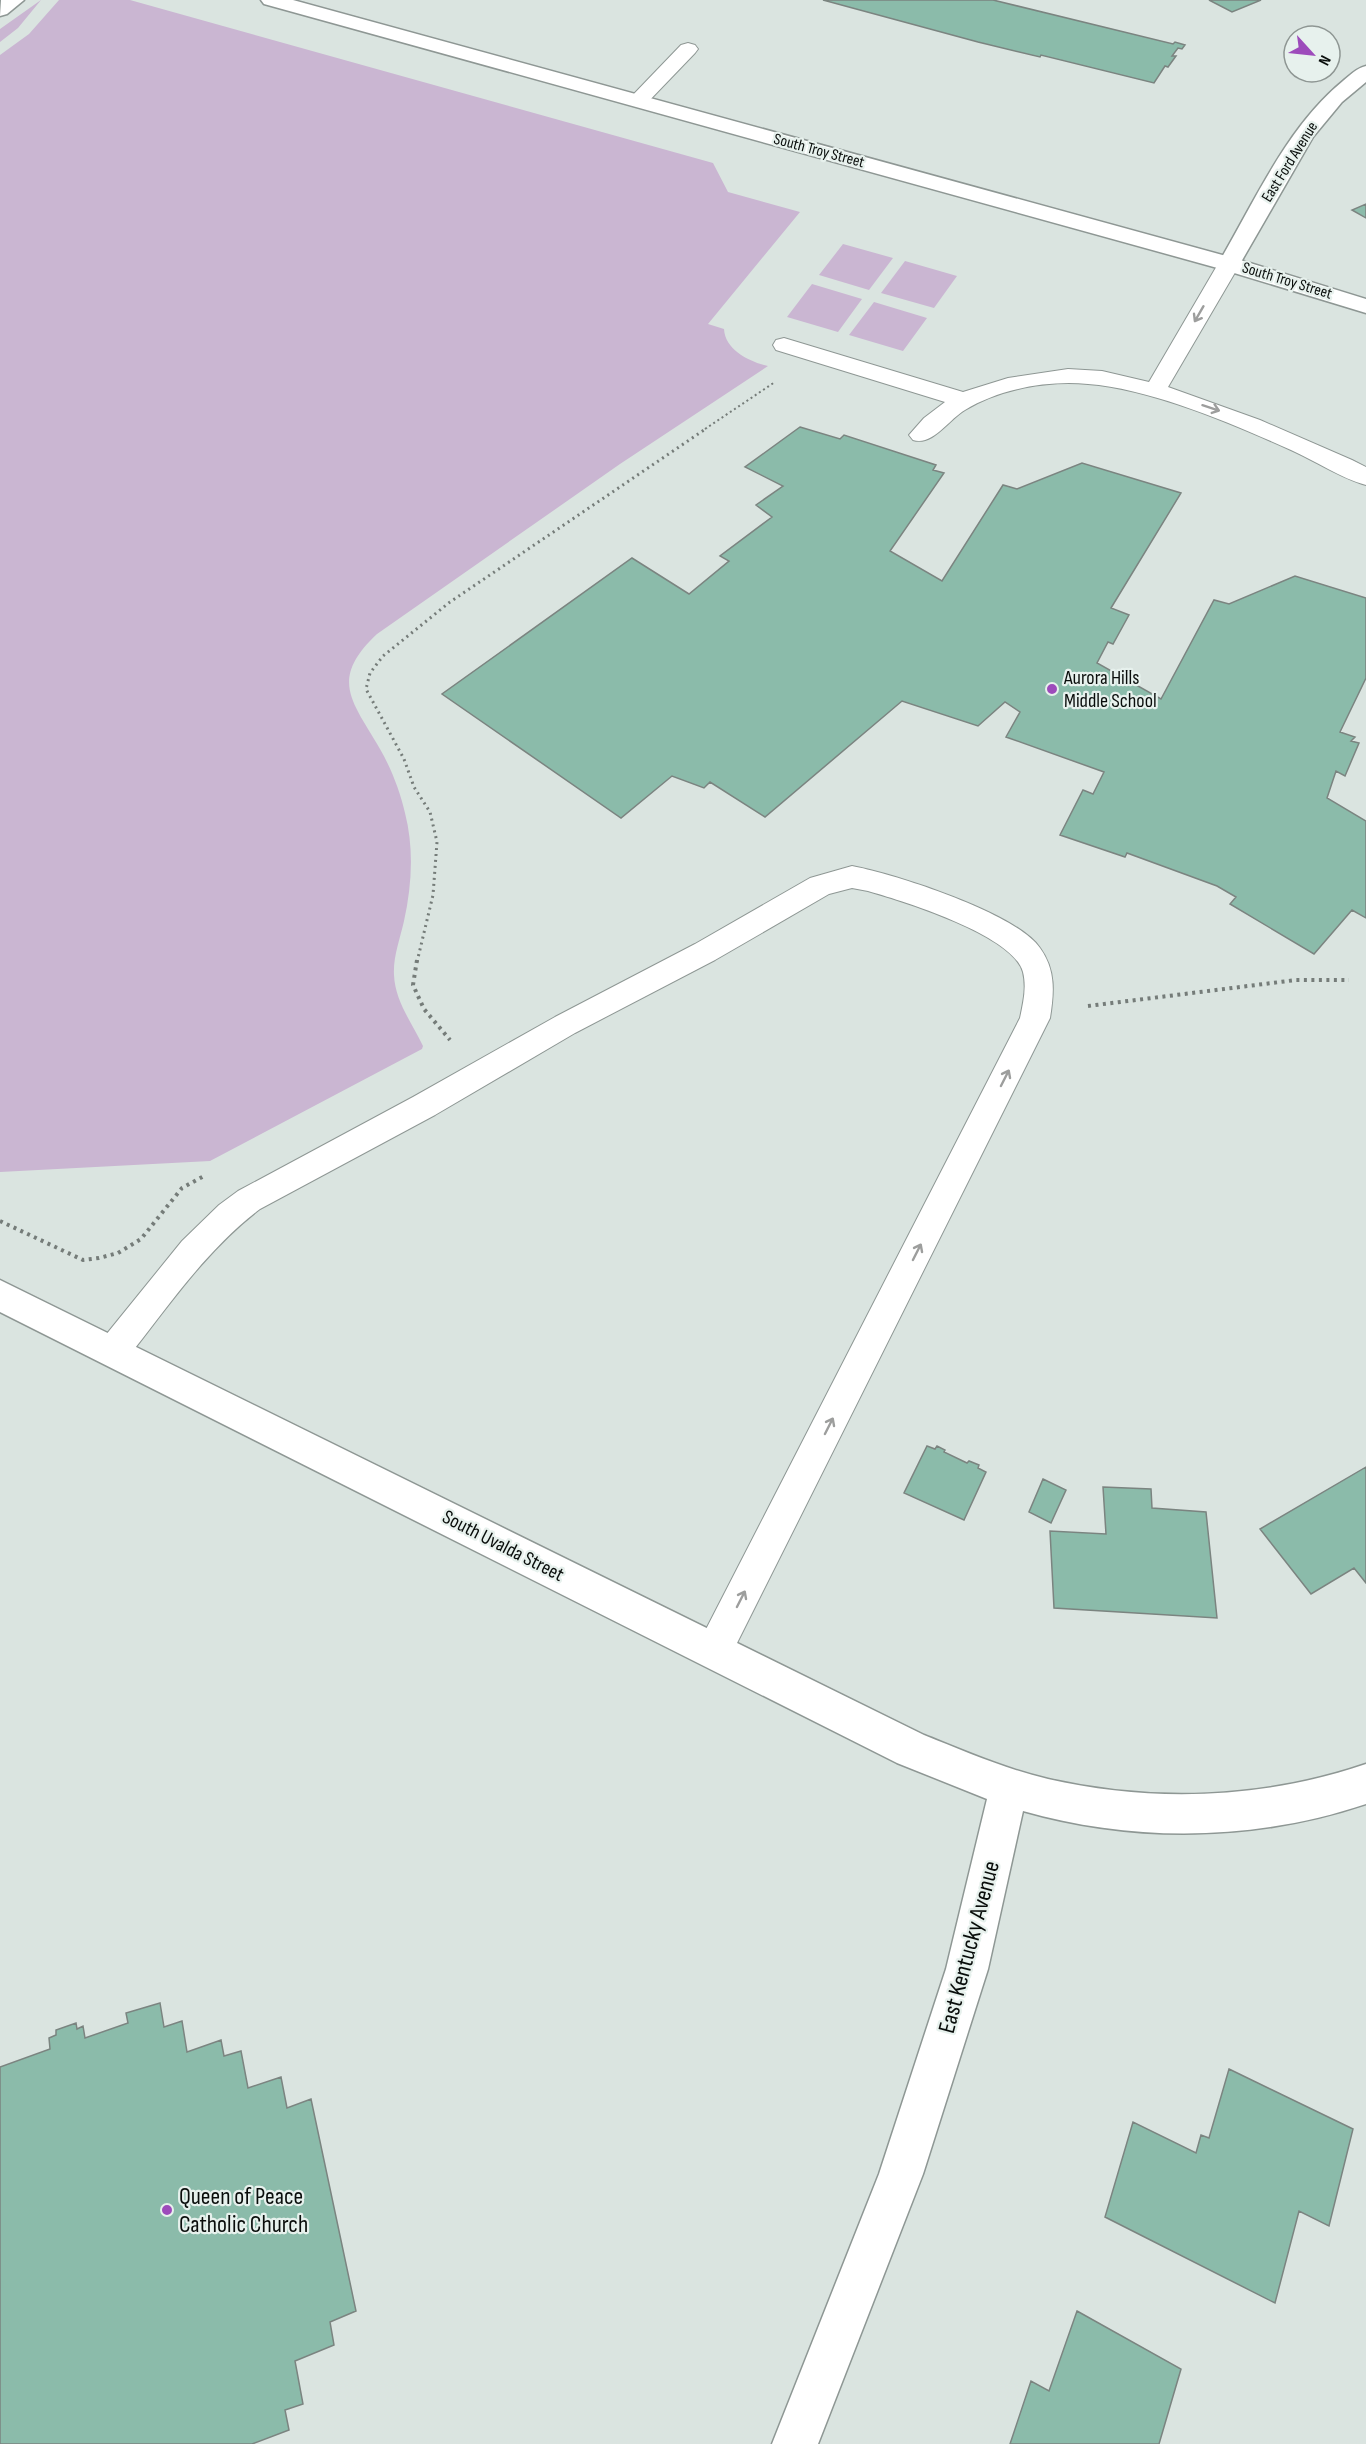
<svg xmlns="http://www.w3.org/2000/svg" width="1366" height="2444" viewBox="0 0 1366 2444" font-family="'Sofia Sans Condensed',sans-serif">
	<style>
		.green { fill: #cab6d2 }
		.building { fill: #8bbbaa; stroke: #7b8480; stroke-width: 1.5 }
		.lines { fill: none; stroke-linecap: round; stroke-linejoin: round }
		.service-casing { stroke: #8e9794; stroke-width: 2 }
		.minor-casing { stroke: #8e9794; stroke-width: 3 }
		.tertiary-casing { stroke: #8e9794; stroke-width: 3 }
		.primary-casing { stroke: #8e9794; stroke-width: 3 }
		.path-far2 { stroke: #757c79; stroke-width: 2; stroke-dasharray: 2 3; stroke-linecap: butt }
		.path-far1 { stroke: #757c79; stroke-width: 3; stroke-dasharray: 2 4; stroke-linecap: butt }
		.path { stroke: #757c79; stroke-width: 4; stroke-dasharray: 3 4.5; stroke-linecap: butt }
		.service { fill: #fff; fill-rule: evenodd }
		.minor { fill: #fff; fill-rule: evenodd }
		.tertiary { fill: #fff; fill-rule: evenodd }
		.primary { fill: #fff; fill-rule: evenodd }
		.oneway { stroke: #9d9e9d }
		.poi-dot { fill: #9d4bbb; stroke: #e7f1ed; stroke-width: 2 }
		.labels { text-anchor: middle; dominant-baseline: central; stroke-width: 4.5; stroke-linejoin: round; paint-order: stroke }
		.far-street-label { font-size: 16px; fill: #090d0b; stroke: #e7f1ed }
		.poi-label { font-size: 20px; fill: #090d0b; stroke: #e7f1ed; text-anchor: start }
		.street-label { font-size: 20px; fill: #090d0b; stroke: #e7f1ed }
		.near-street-label { font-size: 24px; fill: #090d0b; stroke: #e7f1ed }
		.near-poi-label { font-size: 24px; fill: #090d0b; stroke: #e7f1ed; text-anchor: start }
	</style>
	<rect width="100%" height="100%" fill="#dae4e0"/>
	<path class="green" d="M41,0L18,28L0,42V29Z
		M59,0H130L713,163L728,192L800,212L708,324L724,329C725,350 750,362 768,366L620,464L377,634C328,680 353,702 380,749C391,768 400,791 405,813C414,848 412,885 404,921C400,939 393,957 394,975C395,1001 412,1023 423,1046L422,1049L210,1161L0,1172V55L29,34Z
		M843,244L893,258L869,290L819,275Z
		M905,261L957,276L934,308L881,293Z
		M812,284L862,299L838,332L787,317Z
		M874,302L927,318L903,351L849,335Z"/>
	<path class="building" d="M823,0H993L1173,44L1175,42L1185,45L1182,49L1178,48L1172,56H1176L1168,67L1165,66L1154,83L1041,55L1040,57L978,42Z
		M1209,0H1261L1232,12Z
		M1366,204V218L1352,210Z
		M800,427L840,439L844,435L936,465L933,470L944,473L890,551L942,581L1003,485L1017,489L1082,463L1181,493L1111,608L1129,615L1113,644L1108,642L1097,663L1161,699L1214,600L1229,604L1295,576L1366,598V678L1340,732L1355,737L1351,741L1359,743L1345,776L1336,771L1327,798L1366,821V918L1352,910L1314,954L1230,904L1236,897L1217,886L1127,853L1125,857L1060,835L1083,790L1093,794L1104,772L1006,737L1020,712L1005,702L978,726L902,701L765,817L710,782L704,788L672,776L621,818L442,694L632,558L689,594L729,561L720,556L772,517L756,505L783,486L745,467Z
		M927,1446L935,1449L937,1446L945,1450L944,1452L967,1463L969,1461L979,1465L978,1468L986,1472L964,1520L904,1493Z
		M1366,1467V1583L1354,1568L1311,1594L1260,1529Z
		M1043,1479L1066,1490L1051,1523L1029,1512Z
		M1103,1487L1151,1489L1152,1508L1206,1512L1217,1618L1054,1608L1050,1531L1106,1534Z
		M160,2003L164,2027L182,2021L187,2052L221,2040L224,2056L241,2051L248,2088L281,2077L287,2108L311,2099L356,2311L330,2322L334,2345L295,2361L303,2404L285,2410L289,2430L252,2444H0V2067L50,2049L49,2038L56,2035V2030L76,2023L77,2029L83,2026L85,2038L128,2023L126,2013Z
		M1229,2069L1353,2129L1329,2226L1299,2211L1275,2303L1105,2217L1133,2122L1196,2153L1201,2135L1209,2138Z
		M1077,2311L1181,2369L1159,2444H1010L1031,2381L1049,2391Z"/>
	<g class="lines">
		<g class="service-casing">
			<path id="service" d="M688,43L695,45L698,49L695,53L645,105H631L628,101L631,97L681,45Z
				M1229,258L1237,259L1240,264L1168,387L1260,420L1352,460L1366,467V485C1340,478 1316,461 1291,450C1233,424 1152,389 1088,384C1048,380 999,389 965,410C948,420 933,446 913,440L909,435L924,418L945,402L776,350L773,345L776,340L784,338L963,392L1008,378L1068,369L1102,371L1149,382L1218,264L1221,259Z
				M852,866C895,874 1016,913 1040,948C1056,970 1054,993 1050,1018L727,1663L714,1669L701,1663L696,1651L701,1639L1020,1018C1023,1003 1027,988 1023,972C1013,935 903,901 868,891L852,888L829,894L715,960L575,1033L435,1115L260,1209C205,1251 167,1308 125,1361L113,1366L101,1361L97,1351L101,1341L182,1241L219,1205L238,1191L413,1097L555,1017L695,944L810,878Z"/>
		</g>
		<g class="minor-casing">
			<path id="minor" d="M1366,66V82L1342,102L1313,137L1237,269L1229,271L1221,269L1218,264C1255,201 1286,128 1343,81C1350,75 1357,68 1366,66Z
				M0,1280L924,1735C964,1751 1005,1769 1048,1779C1152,1803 1264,1799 1366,1764V1804C1256,1841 1135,1843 1023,1811L988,1969L923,2174L818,2444H772L879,2174L946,1969L987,1799L897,1763L0,1312Z"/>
		</g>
		<g class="tertiary-casing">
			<path id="tertiary" d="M261,0H293L1237,259L1366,299V313L1221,269L264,4Z"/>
		</g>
		<g class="primary-casing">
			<path id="primary" d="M24,0L7,14L0,16L1,0Z"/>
		</g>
		<path class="path-far2" d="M705,429L775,382"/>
		<path class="path-far1" d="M417,962L433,895L437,842L430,812L414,787L404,759L366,689L370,673L383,656L450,602L707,428"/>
		<path class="path" d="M417,960L413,985L424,1009L450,1040
			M1088,1006L1296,980H1349
			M0,1221L83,1260L99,1258L118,1253L141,1239L182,1188L204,1176"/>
		<use href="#service" class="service"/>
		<use href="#minor" class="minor"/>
		<use href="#tertiary" class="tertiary"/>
		<use href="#primary" class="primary"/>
	</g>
	<defs><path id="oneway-shaft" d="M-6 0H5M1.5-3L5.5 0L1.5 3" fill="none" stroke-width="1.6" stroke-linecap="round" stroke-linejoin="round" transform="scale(1.5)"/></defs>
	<g class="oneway">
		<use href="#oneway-shaft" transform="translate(1199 314) rotate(120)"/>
		<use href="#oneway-shaft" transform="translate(1211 408) rotate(18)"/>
		<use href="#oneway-shaft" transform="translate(1005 1078) rotate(-63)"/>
		<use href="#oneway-shaft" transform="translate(917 1252) rotate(-63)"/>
		<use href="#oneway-shaft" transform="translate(829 1426) rotate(-63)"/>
		<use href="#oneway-shaft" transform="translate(741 1599) rotate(-63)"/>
	</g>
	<g class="poi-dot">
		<circle cx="1052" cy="689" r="6"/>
		<circle cx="167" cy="2210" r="6"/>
	</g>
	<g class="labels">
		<g class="far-street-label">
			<text transform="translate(819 151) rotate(15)">South Troy Street</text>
			<text transform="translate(1290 162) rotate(-58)">East Ford Avenue</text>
			<text transform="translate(1287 281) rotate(17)">South Troy Street</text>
		</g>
		<g class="poi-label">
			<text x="1064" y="678">Aurora Hills<tspan x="1064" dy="23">Middle School</tspan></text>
		</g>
		<g class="street-label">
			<text transform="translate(503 1546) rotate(27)">South Uvalda Street</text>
		</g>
		<g class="near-street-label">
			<text transform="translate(969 1947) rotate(-75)">East Kentucky Avenue</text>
		</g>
		<g class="near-poi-label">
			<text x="179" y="2196">Queen of Peace<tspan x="179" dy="28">Catholic Church</tspan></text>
		</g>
	</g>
	<g transform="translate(1312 54) rotate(117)"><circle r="28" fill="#e7f1ed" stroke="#8e9693" stroke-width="1.5"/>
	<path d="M0-4.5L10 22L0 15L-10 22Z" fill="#9d4bbb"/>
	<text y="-9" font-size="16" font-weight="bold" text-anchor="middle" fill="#090d0b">N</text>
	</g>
</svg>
